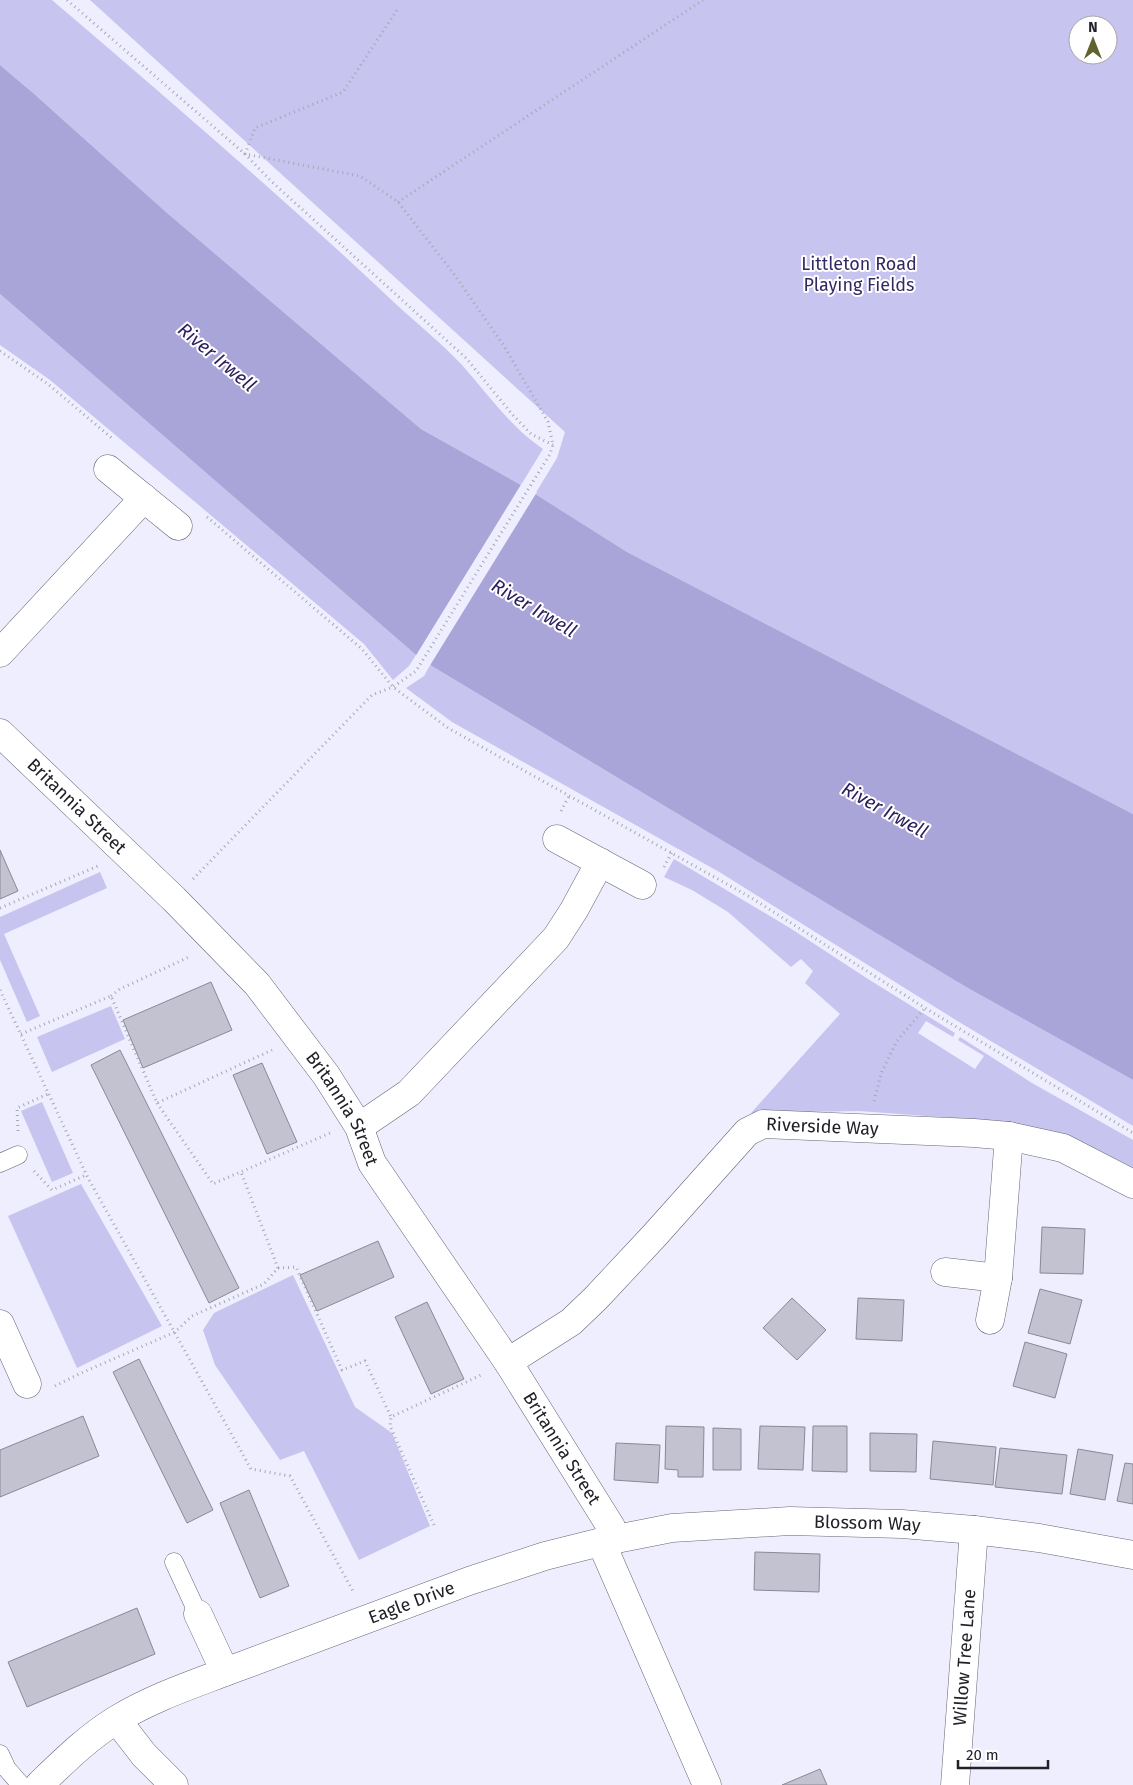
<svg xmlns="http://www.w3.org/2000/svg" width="1133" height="1785" viewBox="0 0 1133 1785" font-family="'Fira Sans',sans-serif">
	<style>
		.green { fill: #c7c4ef; fill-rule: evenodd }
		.water { fill: #aaa5d8 }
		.pier { fill: #efeefe }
		.building { fill: #c3c2d1; stroke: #898896 }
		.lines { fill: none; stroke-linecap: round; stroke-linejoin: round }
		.lane-casing { stroke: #666573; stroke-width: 19 }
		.street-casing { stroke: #666573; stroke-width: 29 }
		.path { stroke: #a7a6b3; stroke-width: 3; stroke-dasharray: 1 4; stroke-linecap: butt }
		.lane { stroke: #fff; stroke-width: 18 }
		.street { stroke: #fff; stroke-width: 28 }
		.labels { text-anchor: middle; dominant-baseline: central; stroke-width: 4; stroke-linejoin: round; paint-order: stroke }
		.park-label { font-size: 18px; fill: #342864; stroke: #fff }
		.street-label { font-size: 18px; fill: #212127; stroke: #fff }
		.water-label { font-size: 19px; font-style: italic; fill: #2e205c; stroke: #fff }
	</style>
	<rect width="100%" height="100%" fill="#efeefe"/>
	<path class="green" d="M0,0H52C169,100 286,200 398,306C419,325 442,344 462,365C488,394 510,427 543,449L521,485L421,429L166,212L32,92L0,65Z
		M90,0H1133V814L627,552L535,494L557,458L565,432ZM1078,25H1108V55H1078Z
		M0,294L416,655L409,666L393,680L364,644L50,380L0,345Z
		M430,665L966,987L1133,1080V1126L959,1022L721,873L452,722L406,688L424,676Z
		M674,859L790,928L868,979L955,1033L953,1037L926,1021L918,1033L975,1069L984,1056L958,1040L960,1037L1032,1083L1133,1140V1169L994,1121L859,1111L751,1113L840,1014L805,983L813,971L801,959L791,967L728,912L692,890L664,877Z
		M100,872L107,888L4,934L40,1016L27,1022L0,960V917Z
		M111,1006L125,1039L52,1072L37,1037Z
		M42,1102L73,1173L52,1182L21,1111Z
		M81,1184L162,1326L77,1368L8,1216Z
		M293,1275L355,1407L392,1433L430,1526L359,1560L304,1451L280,1460L215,1365L203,1330L214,1313Z"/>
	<path class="water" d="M0,65L32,92L166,212L421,429L521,485L627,552L1133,814V1080L966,987L430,665L416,655L0,294Z"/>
	<path class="pier" d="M522,483L537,492L429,667L415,657Z"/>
	<path class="building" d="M0,850L18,891L0,899Z
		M211,982L232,1030L143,1068L123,1020Z
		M120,1050L239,1288L209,1303L91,1065Z
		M262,1063L297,1142L267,1154L233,1075Z
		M1042,1227L1085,1229L1083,1274L1040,1273Z
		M378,1241L394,1277L317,1311L300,1275Z
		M1040,1289L1082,1300L1070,1344L1028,1333Z
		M792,1298L826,1330L797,1360L763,1328Z
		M858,1298L904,1300L902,1341L856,1339Z
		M427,1302L464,1379L431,1394L395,1317Z
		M1025,1342L1067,1354L1055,1398L1013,1386Z
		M139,1359L213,1510L187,1523L113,1372Z
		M83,1416L99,1456L0,1497V1450Z
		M666,1426L704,1427L703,1477H678V1470L665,1469Z
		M760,1426L805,1427L803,1470L758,1469Z
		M813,1426H847V1472L812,1471Z
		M713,1428L741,1429V1470H713Z
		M870,1433L917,1434L916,1472L870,1471Z
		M933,1441L996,1447L993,1485L930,1479Z
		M616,1443L660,1445L658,1483L614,1480Z
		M1000,1448L1067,1455L1062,1494L995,1487Z
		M1078,1449L1113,1455L1105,1500L1070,1494Z
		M1125,1463L1133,1464V1504L1117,1501Z
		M249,1490L289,1586L260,1598L220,1503Z
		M755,1552L820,1554L819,1592L754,1590Z
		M137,1608L155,1654L27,1707L8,1662Z
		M820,1769L827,1785H782Z"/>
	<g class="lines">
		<g class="lane-casing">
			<path id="lane" d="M0,1163L18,1155
				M174,1562L198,1614
				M0,1754L7,1769L21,1785"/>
		</g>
		<g class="street-casing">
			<g id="street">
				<path d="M108,469L178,526"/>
				<path d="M0,653L144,498"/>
				<path id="s1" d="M0,733L174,899L257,984L326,1075L359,1127L372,1163L508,1362L611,1527L615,1540"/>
				<path d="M557,839L642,885"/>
				<path d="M359,1127L409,1093L556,938L574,910L600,862"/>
				<path d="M945,1272L998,1278"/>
				<path d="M990,1320L998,1278L1009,1136"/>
				<path d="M0,1324L27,1384"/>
				<path id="s2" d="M508,1362L571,1322L596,1298L654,1236L747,1132L763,1124L974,1133L1009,1136L1063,1148L1133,1184"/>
				<path d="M601,1542L707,1785"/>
				<path id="s3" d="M225,1672L469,1581L545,1556L601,1542L672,1528L790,1521L902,1524L974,1530L1039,1538L1133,1555"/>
				<path d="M117,1720L144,1755L174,1785"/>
				<path d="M39,1785C63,1762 87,1738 116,1720C150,1699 188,1686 225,1672L198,1614"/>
				<path id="s4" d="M955,1785L974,1530"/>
			</g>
		</g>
		<path class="path" d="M67,0L245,154L271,181L466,358L512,414L531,434L553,445
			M398,202L703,0
			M0,351L48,384L114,440
			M207,517L362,649L393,687L448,728L750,897L925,1008L1133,1133
			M561,811L569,796
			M664,867L672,852
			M193,879L372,695L393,687L416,671L550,454L553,445L548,422L504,346L454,274L398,202L360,176L245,154L255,128L343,92L397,10
			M0,908L98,866
			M0,990L88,1178L251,1469L290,1476L354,1593
			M111,996L120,989L191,956
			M21,1034L111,996L157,1103L272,1050
			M874,1101L882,1071L897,1041L925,1008
			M157,1103L213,1184L330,1133
			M18,1131L17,1108L48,1094
			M34,1171L52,1190L86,1175
			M278,1268L296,1267L342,1370L365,1361L391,1417
			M55,1386L79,1374L175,1332L192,1316L264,1284L278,1268L241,1172
			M434,1525L390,1426L391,1417L481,1375"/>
		<use href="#lane" class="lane"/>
		<use href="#street" class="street"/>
	</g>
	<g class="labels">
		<g class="park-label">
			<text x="859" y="264">Littleton Road<tspan x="859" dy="21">Playing Fields</tspan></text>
		</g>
		<g class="street-label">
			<text stroke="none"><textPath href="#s1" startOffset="106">Britannia Street</textPath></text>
			<text stroke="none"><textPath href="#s1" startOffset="511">Britannia Street</textPath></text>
			<text stroke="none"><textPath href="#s2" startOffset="411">Riverside Way</textPath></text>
			<text stroke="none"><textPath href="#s1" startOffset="916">Britannia Street</textPath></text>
			<text stroke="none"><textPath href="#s3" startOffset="666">Blossom Way</textPath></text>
			<text stroke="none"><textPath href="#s3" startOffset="199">Eagle Drive</textPath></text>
			<text stroke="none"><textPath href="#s4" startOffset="128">Willow Tree Lane</textPath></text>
		</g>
		<g class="water-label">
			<text transform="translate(217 357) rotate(40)">River Irwell</text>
			<text transform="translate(534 608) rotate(31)">River Irwell</text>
			<text transform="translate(885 810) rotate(29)">River Irwell</text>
		</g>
	</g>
	<g transform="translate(1093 40)"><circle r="24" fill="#ffffff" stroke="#a6a6a9"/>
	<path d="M0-4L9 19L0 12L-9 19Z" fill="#62622f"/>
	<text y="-8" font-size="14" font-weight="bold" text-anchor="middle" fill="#212127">N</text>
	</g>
	<path d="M958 1760v8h90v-8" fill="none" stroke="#212127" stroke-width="2.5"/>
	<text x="966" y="1760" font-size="15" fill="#212127" stroke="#ffffff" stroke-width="4" paint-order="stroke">20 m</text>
</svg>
